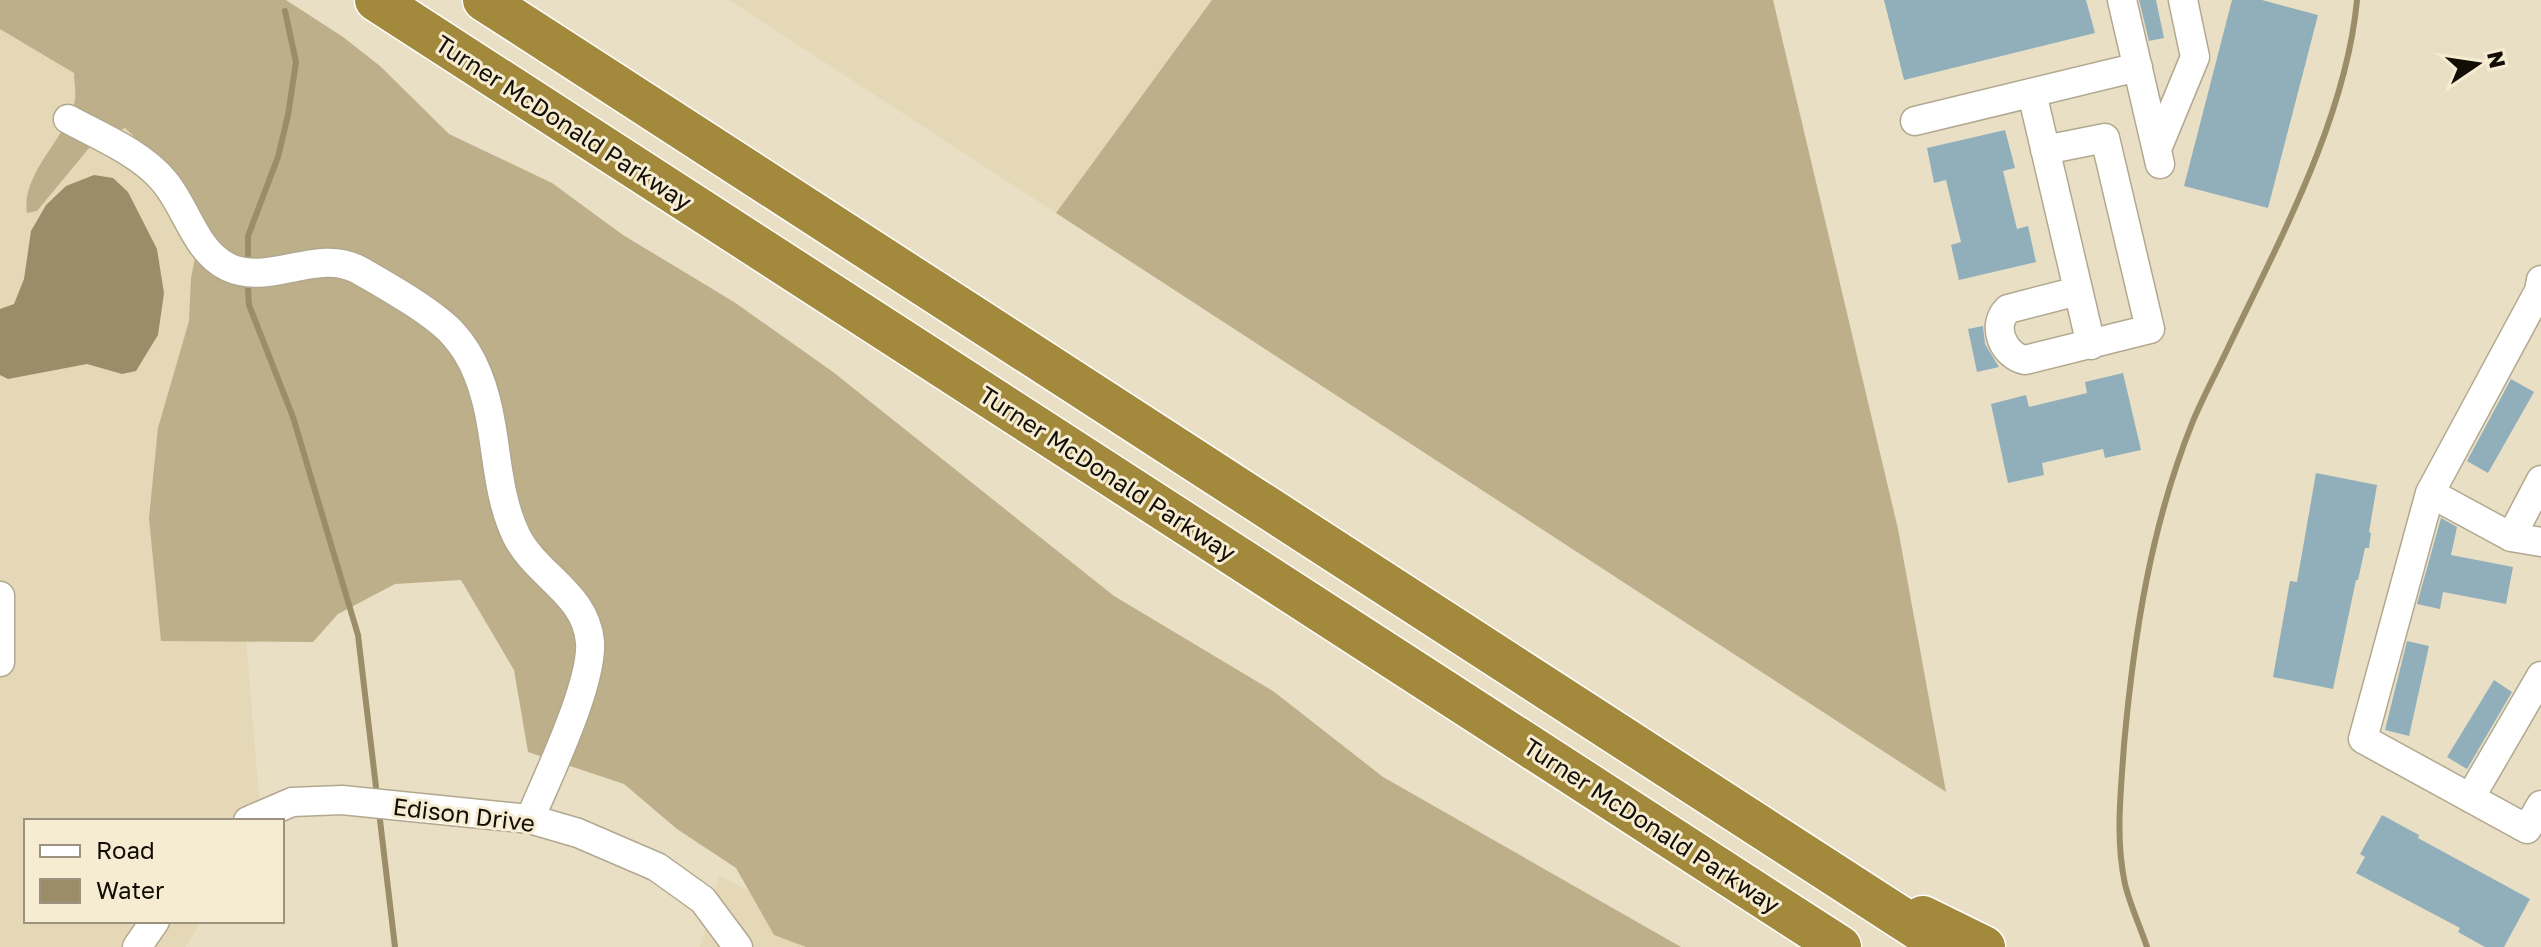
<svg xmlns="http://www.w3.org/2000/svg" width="2541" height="947" viewBox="0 0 2541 947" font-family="'Golos Text',sans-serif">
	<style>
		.built { fill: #e4d8b6 }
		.forest { fill: #bcaf89 }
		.water { fill: #9a8d68 }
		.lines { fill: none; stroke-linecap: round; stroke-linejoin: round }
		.stream { stroke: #9a8d68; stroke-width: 6 }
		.building { fill: #91afba }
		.minor-casing { stroke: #b1a88f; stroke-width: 31 }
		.highway-casing { stroke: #fff; stroke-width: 45 }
		.minor { stroke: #fff; stroke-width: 28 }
		.highway { stroke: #a3893c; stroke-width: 42 }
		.labels { text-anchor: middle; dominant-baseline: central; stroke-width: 6; stroke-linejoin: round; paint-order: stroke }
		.street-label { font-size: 24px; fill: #120e06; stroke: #f6ecd2 }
	</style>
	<rect width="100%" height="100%" fill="#e8dfc5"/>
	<path class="built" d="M0,0L337,180L228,419L261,821H26V921H202L185,947H0Z
		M729,0H1212L1056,213Z
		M719,876L866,947H700Z"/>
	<path class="forest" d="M0,0H286L343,37L380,66L449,134L552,183L623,235L734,302L833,372L1114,596L1273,691L1383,777L1681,947H806L774,935L736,868L677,829L624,784L528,752L514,670L461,580L395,584L338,614L313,642L161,641L149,518L158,428L189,321L191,278L201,228L175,176L125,128L94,142L37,211L27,213C21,174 64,141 74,104C77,95 74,82 74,73L0,29Z
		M1212,0H1773L1898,529L1946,792L1056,213Z"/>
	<path class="water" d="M94,175L113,178L128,192L157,249L164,293L158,335L136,371L122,374L87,364L8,379L0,375V309L14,304L24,279L31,231L46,205L66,186Z"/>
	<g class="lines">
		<path class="stream" d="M248,256V236L278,157L288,115L296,62L285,11
			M248,289L249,305L293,417L358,635L376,787
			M380,820L395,947
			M2147,947C2140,926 2130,905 2125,884C2115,838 2121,791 2124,745C2134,634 2151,525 2193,421C2203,397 2216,373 2227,350C2278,243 2346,119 2357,0"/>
	</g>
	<path class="building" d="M1884,0H2086L2095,33L1904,80Z
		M2139,0H2156L2164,38L2149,41Z
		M2232,0H2262L2318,15L2268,208L2184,186Z
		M2005,130L2015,168L2003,171L2017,229L2028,226L2036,262L1959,280L1951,245L1961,242L1946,180L1934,183L1927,148Z
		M1983,326L1985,344L1999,367L1977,372L1968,329Z
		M2123,373L2141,450L2105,458L2103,449L2042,463L2044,475L2008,483L1991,404L2026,395L2029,407L2087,393L2085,382Z
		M2511,379L2534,392L2488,473L2467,461Z
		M2316,473L2377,485L2369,532L2371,533L2369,548H2365L2358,580H2356L2333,689L2273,677L2290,581L2297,582Z
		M2441,518L2457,527L2451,555L2513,567L2506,604L2443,592L2440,609L2417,604Z
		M2407,641L2429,646L2409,736L2385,730Z
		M2494,680L2512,692L2467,769L2447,757Z
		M2382,815L2419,835L2418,838L2530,899L2504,947H2485L2458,932L2460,928L2356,873L2365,857L2360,854Z"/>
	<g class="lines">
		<g class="minor-casing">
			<path id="minor" d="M2122,0L2160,164
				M2032,93L2091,345
				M68,119C99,136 141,153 164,181C187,208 195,251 228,267C270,287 317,247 359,270C385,285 435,313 454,335C476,359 487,397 492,429C498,466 500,501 516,535C536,576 586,593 590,642C593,684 547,778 530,819
				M1915,121L2138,67
				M2157,149L2195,57L2183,0
				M2045,150L2105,138L2150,329L2025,360C2004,356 1990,326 2008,309L2078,291
				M2541,280L2539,291L2430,493L2363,739L2527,829L2541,805
				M2430,493L2511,537L2541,542
				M2511,537L2541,480
				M0,596V662
				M2470,798L2541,676
				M248,821L292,802L342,800L530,819L578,833L657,867L703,900L738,947
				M137,947L155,921"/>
		</g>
		<g class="highway-casing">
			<path id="highway" d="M376,0L1840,947
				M484,0L1946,947
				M1923,917L1984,947"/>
		</g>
		<use href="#minor" class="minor"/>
		<use href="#highway" class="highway"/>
	</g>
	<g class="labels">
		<g class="street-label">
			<text transform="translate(564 122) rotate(33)">Turner McDonald Parkway</text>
			<text transform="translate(1108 473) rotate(33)">Turner McDonald Parkway</text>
			<text transform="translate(464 814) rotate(7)">Edison Drive</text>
			<text transform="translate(1652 825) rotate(33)">Turner McDonald Parkway</text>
		</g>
	</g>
	<rect x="24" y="819" width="260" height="104" fill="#f6ecd2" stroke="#9b9380" stroke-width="2"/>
	<rect x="40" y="845" width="40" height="12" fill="#ffffff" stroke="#9b9380" stroke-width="2"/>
	<text x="96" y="859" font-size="24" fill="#120e06">Road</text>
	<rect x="40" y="879" width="40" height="24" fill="#9a8d68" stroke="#9b9380" stroke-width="2"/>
	<text x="96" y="899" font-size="24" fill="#120e06">Water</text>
	<g transform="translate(2477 64) rotate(77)" stroke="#f6ecd2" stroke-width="6" paint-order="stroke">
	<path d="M0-6L14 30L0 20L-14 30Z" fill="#120e06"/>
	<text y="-12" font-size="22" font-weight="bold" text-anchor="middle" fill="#120e06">N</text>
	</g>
</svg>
